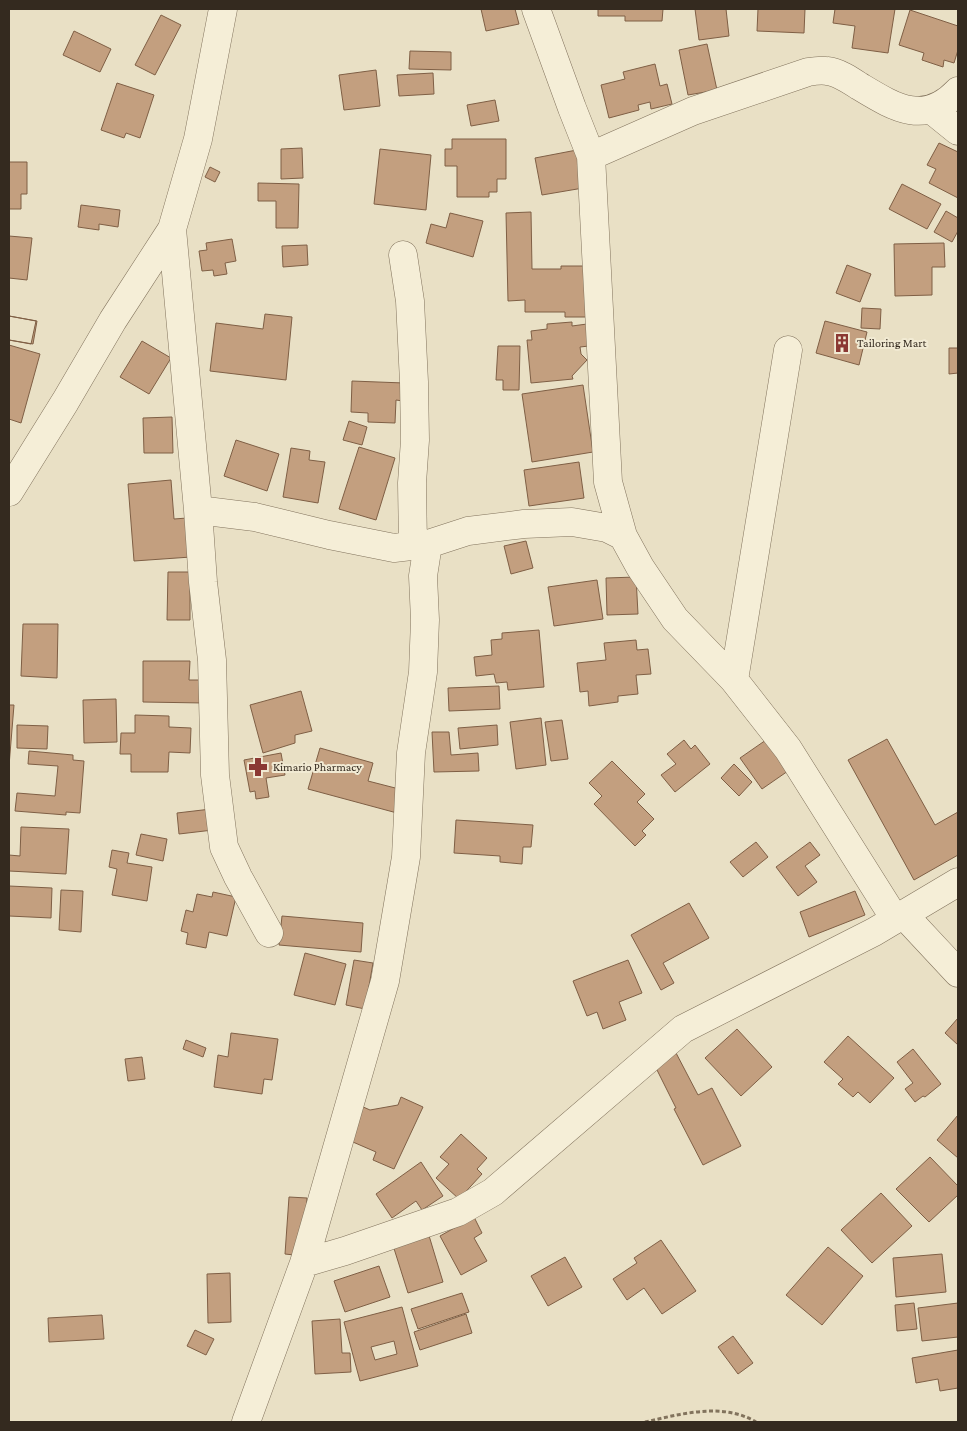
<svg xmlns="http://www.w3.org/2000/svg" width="967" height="1431" viewBox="0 0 967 1431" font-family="'Crimson Pro',serif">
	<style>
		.building { fill: #c39f7f; stroke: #7f5f45; fill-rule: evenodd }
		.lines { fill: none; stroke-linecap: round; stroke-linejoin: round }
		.minor-casing { stroke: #82735d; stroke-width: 29 }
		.path { stroke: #82735d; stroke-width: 3; stroke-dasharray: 4 2.5; stroke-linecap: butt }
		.minor { stroke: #f5eed7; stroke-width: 28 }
		.labels { text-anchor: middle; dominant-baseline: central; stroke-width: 4; stroke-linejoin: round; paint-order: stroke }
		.poi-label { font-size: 12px; fill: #342a1f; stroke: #f1ead3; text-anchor: start }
	</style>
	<rect width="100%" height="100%" fill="#e9e0c5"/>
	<path class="building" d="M481,9H515L519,24L486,31Z
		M598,9H663L662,21H625V16H598Z
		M695,9H726L729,36L699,40Z
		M758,9H805L804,33L757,31Z
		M835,9H895L888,53L852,48L855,26L833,23Z
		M910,10L958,26V50L954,63L944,60L943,67L922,60L924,53L899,45Z
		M161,15L181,25L155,75L135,65Z
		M74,31L111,49L100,72L63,55Z
		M707,44L717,90L688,95L679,50Z
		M410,51L451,52V70L409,69Z
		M655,64L660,86L667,84L672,104L651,109L650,102L638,105L639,110L609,118L601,85L625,79L623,72Z
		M376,70L380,106L344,110L339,75Z
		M433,73L434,94L399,96L397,75Z
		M117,83L154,95L140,138L126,133L124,138L101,130Z
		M495,100L499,121L471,126L467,105Z
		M452,139H506V179H497V192H489V197H457V166H445V149H452Z
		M939,143L958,152V198L929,183L936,169L927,165Z
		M302,148L303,178L281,179V149Z
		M380,149L431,155L426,210L374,204Z
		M582,149L589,187L542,195L535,158Z
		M9,162H27V194H21V209H9Z
		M210,167L220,172L215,182L205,177Z
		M258,183L299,184L298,228H276V201H258Z
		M902,184L941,204L927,229L889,209Z
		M81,205L120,210L118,227L99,224V230L78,227Z
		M946,211L958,218V231L952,242L934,232Z
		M531,212L532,269H561V266H585L586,317H565V312H525V300L508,301L506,213Z
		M450,213L483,221L473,257L426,243L431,224L446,228Z
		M9,236L32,238L27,280L9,278Z
		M232,239L236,261L225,263L227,274L214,276L213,270L202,271L199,251L207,250L206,243Z
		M944,243L945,267H932V295L895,296L894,244Z
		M307,245L308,265L283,267L282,246Z
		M847,265L871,274L860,302L836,293Z
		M862,308L881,309L880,329L861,328Z
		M265,314L292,317L286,380L210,371L216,323L263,329Z
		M9,316L36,321L31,344L9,340Z
		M9,316L37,321L33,344L9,340Z
		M825,321L867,332L859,365L816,353Z
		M572,322V326L587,324L589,346L580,347L581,354L587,360L572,376L573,379L531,383L527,340H532L531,331L547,329V324Z
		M142,341L171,358L149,394L120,377Z
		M9,345L40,354L21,423L9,419Z
		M498,346H520L519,390H503V380H496Z
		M949,348H958V373L949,374Z
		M352,381L404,383L403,401L396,400L395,423L368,422V413L351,412Z
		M583,385L593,452L532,462L522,394Z
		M172,417L173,453H144L143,418Z
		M349,421L367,427L362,445L343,440Z
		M236,440L279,454L267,491L224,476Z
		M359,447L395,458L376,520L339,509Z
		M291,448L310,451L309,460L325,462L318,503L283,497Z
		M579,462L584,498L529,506L524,470Z
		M171,480L174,519L187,518L191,557L134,561L128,484Z
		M526,541L533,568L511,574L504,546Z
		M168,572H190V620H167Z
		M636,577L638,614L607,615L606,578Z
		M597,580L603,619L554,626L548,587Z
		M23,624H58L57,678L21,676Z
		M539,630L544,687L508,690L507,682L496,683L494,674L476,676L474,657L492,655L491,640L502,639V633Z
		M636,640L637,650L648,649L651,674L636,675L638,694L618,696V702L589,706L588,691L580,692L577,663L606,660L604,643Z
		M143,661H190L189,680H205L204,703L143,702Z
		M499,686L500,709L449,711L448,688Z
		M301,691L312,731L295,735V743L263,753L250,705Z
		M116,699L117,742L84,743L83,700Z
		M9,705H14L9,766Z
		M135,715L169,716V727L191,728L190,753L169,752L168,772H131V754H120L121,733H135Z
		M541,718L546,765L516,769L510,722Z
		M562,720L568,759L551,761L545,722Z
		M17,725L48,726L47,749L17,748Z
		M497,725L498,745L460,749L458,728Z
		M432,732H449L451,755L478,753L479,771L434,772Z
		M887,739L935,825L958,812V855L914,880L848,760Z
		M684,740L691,749L695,745L710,764L675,792L661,775L676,764L667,754Z
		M766,740L788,771L762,789L740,758Z
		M320,748L373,763L368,781L403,790L397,813L308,789Z
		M29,751L73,755V760L84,761L80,813L66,812V815L15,811L17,793L55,796L58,766L28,764Z
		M281,753L285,775L266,778L269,797L256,799L255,791L250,792L244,760Z
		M612,761L645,794L637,802L654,819L642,831L646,835L635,846L594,804L602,796L589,783Z
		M734,764L752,782L739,796L721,778Z
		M211,809L213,830L179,834L177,813Z
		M456,820L533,825L531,847H523L522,864L500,862V856L454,853Z
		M21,827L69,829L66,874L9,871V855L20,856Z
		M141,834L167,839L163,861L136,855Z
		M756,842L768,857L743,877L730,862Z
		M810,842L820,855L805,866L817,882L798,896L776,867Z
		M112,850L129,853L127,863L152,867L147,901L112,895L117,869L109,867Z
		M9,886L52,888L51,918L9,916Z
		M61,890L83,891L81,932L59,930Z
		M855,891L865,915L809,937L800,912Z
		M213,892L236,897L227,936L209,932L206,948L186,944L188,933L181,931L186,910L193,912L197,894L212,897Z
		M689,903L709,938L663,963L674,983L661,990L631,935Z
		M282,916L363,923L361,952L279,945Z
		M305,953L346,964L335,1005L294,995Z
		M354,960L373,963L365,1009L346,1005Z
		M628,960L642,993L619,1002L626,1020L603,1029L597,1012L587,1016L573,981Z
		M958,1018V1045L945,1033Z
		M737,1029L772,1067L741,1096L705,1058Z
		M231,1033L278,1039L272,1080L264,1079L262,1094L214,1087L218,1055L228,1057Z
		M848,1036L894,1078L870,1103L858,1092L853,1097L838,1084L843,1079L824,1062Z
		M186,1040L206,1048L203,1057L183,1049Z
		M913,1049L941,1084L925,1097L923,1096L915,1102L905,1089L913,1083L897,1062Z
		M675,1051L698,1095L712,1088L741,1146L703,1165L674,1109L676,1108L653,1062Z
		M142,1057L145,1079L128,1081L125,1059Z
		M401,1097L423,1107L394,1169L373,1160L376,1152L346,1139L361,1106L370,1110L398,1105Z
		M958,1115V1158L937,1140Z
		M461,1134L487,1158L477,1169L482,1174L459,1199L436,1178L449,1164L440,1157Z
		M930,1157L958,1186V1195L929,1222L896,1189Z
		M421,1162L443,1196L422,1210L416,1201L392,1218L376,1194Z
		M881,1193L912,1226L872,1263L841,1230Z
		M289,1197L307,1198L303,1256L285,1254Z
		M474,1217L482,1233L474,1238L487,1261L461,1275L440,1236Z
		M427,1229L443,1282L408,1293L391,1239Z
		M661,1240L696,1291L662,1314L644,1288L627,1300L613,1279L637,1263L634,1258Z
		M828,1247L863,1276L822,1325L786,1295Z
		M942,1254L946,1292L896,1297L893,1258Z
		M565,1257L582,1287L548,1306L531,1276Z
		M379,1266L390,1297L345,1312L334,1281Z
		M230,1273L231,1322L208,1323L207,1274Z
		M462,1293L469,1312L418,1329L411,1309Z
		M914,1303L917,1329L897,1331L895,1305Z
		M958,1303V1337L922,1341L918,1308Z
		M402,1307L418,1366L360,1381L344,1322ZM394,1341L397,1354L375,1360L371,1347Z
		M466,1314L472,1333L420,1350L414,1332Z
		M102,1315L104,1339L49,1342L48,1318Z
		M340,1319L342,1353H350L351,1372L315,1374L312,1321Z
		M195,1330L214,1339L206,1355L187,1346Z
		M733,1336L753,1363L738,1374L718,1347Z
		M958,1350V1388L940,1391L938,1379L916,1383L912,1358Z"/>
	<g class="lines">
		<g class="minor-casing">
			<path id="minor" d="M536,9L572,108L591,156L608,482L623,536L640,567L675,619L734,680L788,749L895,919
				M932,110L958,131
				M591,156L693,111L808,72C814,71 821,70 827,71C838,72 850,80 859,86C894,107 924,127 958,91
				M172,229L198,510L203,582L212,660L215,775L224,847L238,877L269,933
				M403,255L410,301L414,382L415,440L412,483L413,546
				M9,492L65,402L113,320L172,229L198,139L223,9
				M198,510L255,517L329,535L394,548L428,544L468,531L524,524L572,522L607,528L623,536
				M734,680L788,350
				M903,914L958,973
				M304,1263L345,1251L458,1212L493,1192L683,1029L874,932L958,882
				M246,1422L304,1263L385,981L406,857L411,753L423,672L425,620L423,576L428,544"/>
		</g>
		<path class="path" d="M645,1422C681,1414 723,1402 756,1422"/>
		<use href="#minor" class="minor"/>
	</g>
	<defs>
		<g id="building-bare" transform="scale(1.5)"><path d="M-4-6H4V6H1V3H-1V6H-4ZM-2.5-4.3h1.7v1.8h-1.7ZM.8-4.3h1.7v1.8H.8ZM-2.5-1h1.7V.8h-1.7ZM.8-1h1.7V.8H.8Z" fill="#8b3833" stroke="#f1ead3" stroke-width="2.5" paint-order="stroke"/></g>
		<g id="pharmacy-bare" transform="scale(1.5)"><path d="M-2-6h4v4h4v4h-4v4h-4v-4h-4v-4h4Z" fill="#8b3833" stroke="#f1ead3" stroke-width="2.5" paint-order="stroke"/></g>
	</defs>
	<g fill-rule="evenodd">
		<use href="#building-bare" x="842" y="343"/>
		<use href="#pharmacy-bare" x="258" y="767"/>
	</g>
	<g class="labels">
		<g class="poi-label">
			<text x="857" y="343">Tailoring Mart</text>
			<text x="273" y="767">Kimario Pharmacy</text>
		</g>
	</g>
	<rect width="967" height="1431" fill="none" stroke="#342a1f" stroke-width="20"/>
</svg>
